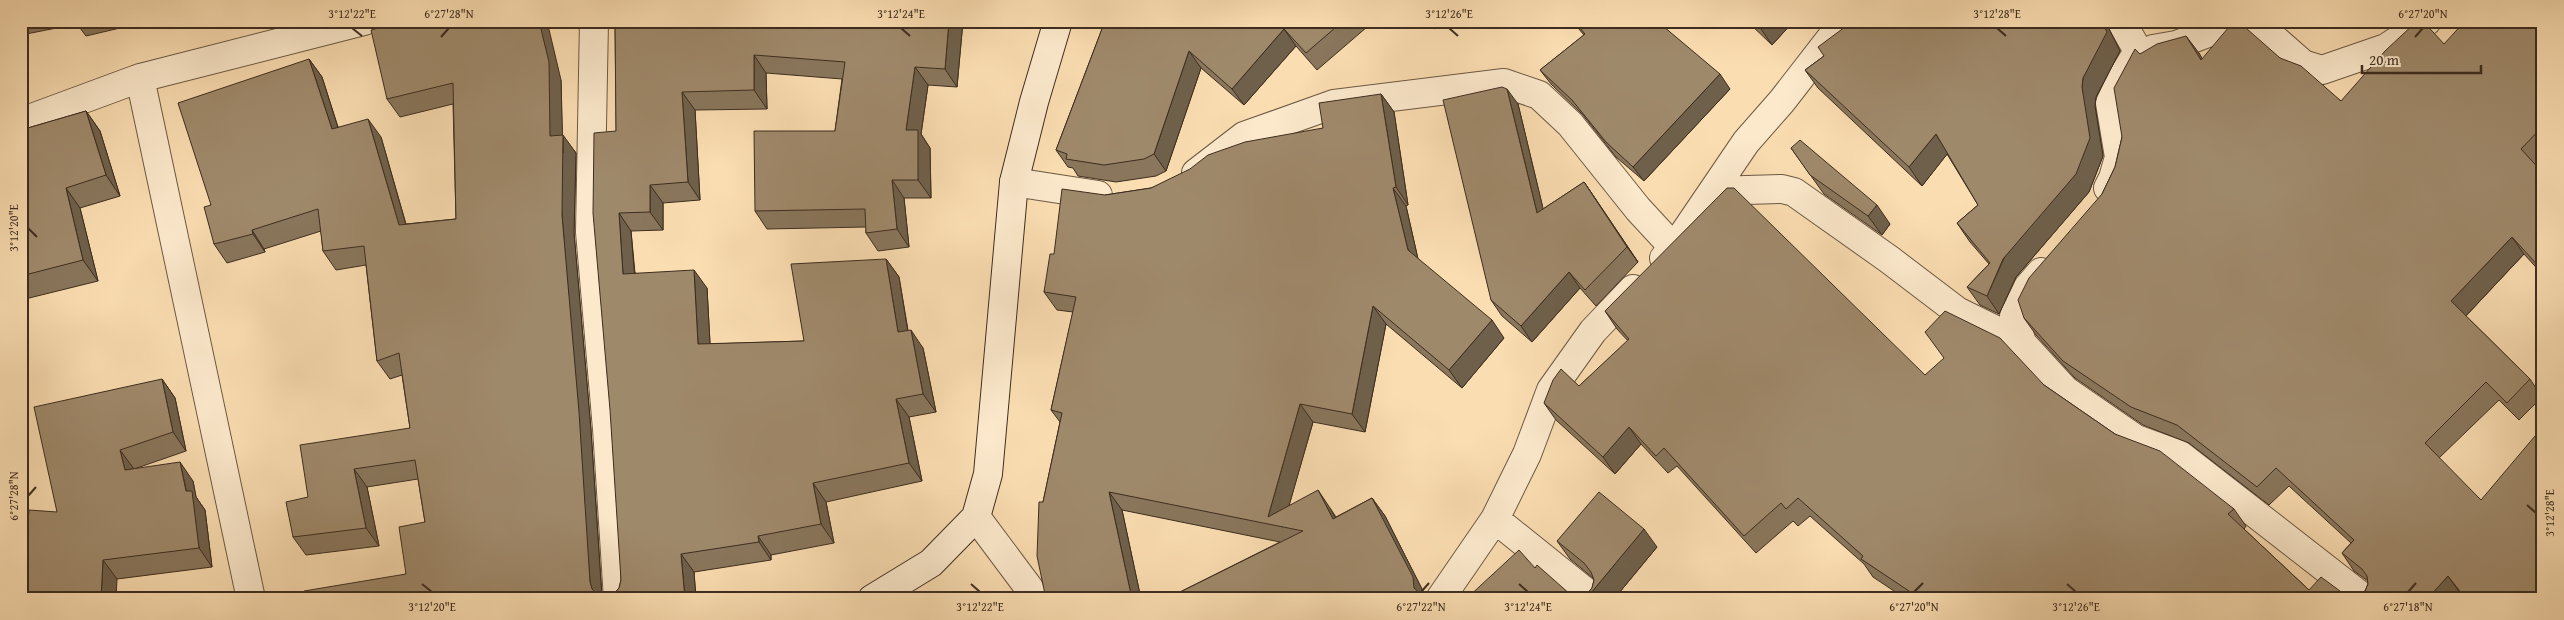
<svg xmlns="http://www.w3.org/2000/svg" width="2564" height="620" viewBox="0 0 2564 620" font-family="'Gentium Book Plus',serif">
	<style>
		.lines { fill: none; stroke-linecap: round; stroke-linejoin: round }
		.minor-casing { stroke: #6c5944; stroke-width: 30 }
		.secondary-casing { stroke: #3d2d1f; stroke-width: 30 }
		.minor { stroke: #fce9cc; stroke-width: 28 }
		.secondary { stroke: #fce9cc; stroke-width: 28 }
		.wall { fill: #89765c; stroke: #3d2d1f }
		.shaded-wall { fill: #6f604b; stroke: #3d2d1f }
		.building { fill: #9f896b; stroke: #3d2d1f }
		.ticks { fill: none; stroke: #3d2d1f; stroke-width: 2 }
		.neatline { fill: none; stroke: #3d2d1f; stroke-width: 2 }
		.ticks-label { font-size: 12px; text-anchor: middle; fill: #3d2d1f }
	</style>
	<rect width="100%" height="100%" fill="#faddb1"/>
	<filter id="stains"><feTurbulence type="fractalNoise" baseFrequency=".004" numOctaves="4"/><feColorMatrix values="0 0 0 0 .2 0 0 0 0 .09 0 0 0 0 .02 0 0 0 .5 -.17"/></filter>
	<radialGradient id="worn" r=".72"><stop offset=".6" stop-color="#630" stop-opacity="0"/><stop offset="1" stop-color="#630" stop-opacity=".3"/></radialGradient>
	<g class="lines">
		<g class="minor-casing">
			<path id="minor" d="M594,21L590,232L607,429L618,599
				M2254,21L2303,64L2322,70L2386,48L2427,21
				M2153,49L2176,45L2240,21
				M140,78L251,599
				M21,122L140,78L364,21
				M1196,173L1244,136L1334,104L1504,83L1539,95L1570,124L1638,209L1674,248
				M1014,182L1098,195
				M2108,188L2113,178L2119,157L2110,103L2123,76L2138,51L2121,21
				M1713,191L1782,189L1794,192L1890,260L1957,311L2022,343
				M1664,258L1674,248L1746,142L1782,101L1844,21
				M2041,272L2028,287L2014,316L2022,343L2065,390L2136,439L2180,455L2365,599
				M976,517L1029,588L1034,599
				M1495,519L1587,593L1591,599
				M1440,599L1495,519L1527,454L1551,390L1593,331L1633,289"/>
		</g>
		<g class="secondary-casing">
			<path id="secondary" d="M872,599L931,563L976,517L988,474L1014,182L1034,102L1058,21"/>
		</g>
		<use href="#minor" class="minor"/>
		<use href="#secondary" class="secondary"/>
	</g>
	<path class="wall" d="M21,21H136L137,24L86,36L77,24L21,35Z
		M405,21L561,80L562,135L576,153L574,233L591,430L602,596H606L614,594L619,588L621,580L615,21H963L957,87L928,85L921,134L930,148L931,198H904L909,247L878,251L866,233V227L767,229L755,211L835,131L842,79L766,73L767,109L695,110L700,200L663,203V230L631,231L635,273L707,288L710,344L804,341L886,259L899,277L908,330L923,348L936,412L909,417L922,481L826,502L834,543L771,555V560L694,572L696,599H306L406,574L425,522L418,479L367,487L379,546L306,555L293,537L308,497L410,428L402,375L390,379L377,361L366,265L336,270L323,251L321,231L264,249L265,252L227,263L214,244L211,205L309,59L322,77L338,127L381,137L406,224L456,219L453,104L400,117L387,99Z
		M1105,21H1374L1317,70L1296,46L1244,105L1201,68L1166,171L1156,176L1116,182L1078,176L1073,168L1068,167L1056,150Z
		M1428,21H1445L1434,29Z
		M1463,21H1471L1466,24Z
		M1572,21H1657L1730,89L1644,181L1616,157L1582,114L1551,84L1540,70L1584,35Z
		M1747,21H1794L1772,45Z
		M2543,21V156L2535,164L2543,173V275L2524,254L2466,316L2530,379L2542,397L2519,420L2499,400L2439,458L2543,599H2465L2460,593L2455,599H1906L1873,577L1864,564L1810,516L1798,526L1793,521L1756,553L1677,466L1668,473L1641,444L1615,474L1556,420L1544,403L1579,386L1628,341L1617,329L1605,311L1925,375L2044,385L2115,434L2234,509L2246,526L2244,529L2309,590L2344,594L2351,597L2359,596L2365,591L2368,584V581L2354,571L2342,553L2351,543L2289,486L2269,505L2189,443L2143,425L2075,378L2036,335L2024,318L2102,194L2115,167L2122,137L2140,54L2199,53L2202,59L2280,58L2341,101L2444,44Z
		M2106,23L2120,51L2096,97L2095,106L2103,156L2089,192L2016,277L1999,314L1980,305L1967,287L1989,264L1970,242L1957,223L1978,205L1947,154L1922,186L1818,88L1805,70L1824,56Z
		M1381,94L1394,112L1408,205L1406,206L1418,259L1504,338L1462,388L1386,324L1365,432L1313,422L1289,505L1330,508L1336,517L1372,498L1385,516L1425,595L1426,599H1166L1280,542L1122,510L1141,599H1046L1043,502L1060,422L1051,410L1073,312L1057,310L1044,292L1054,254L1105,195L1151,188L1323,128Z
		M1518,104L1543,209L1584,182L1638,262L1596,306L1580,288L1532,342L1502,316L1491,300Z
		M86,111L100,131L120,196L80,208L98,281L21,300V130Z
		M1791,148L1890,224L1882,235L1824,194Z
		M162,379L175,398L186,451L134,469L193,481L196,497L205,510L212,567L117,579L24,562L57,512Z
		M1557,541L1657,547L1614,599H1466L1535,568L1571,595L1580,596L1587,594L1592,588L1594,580L1593,578L1570,559Z"/>
	<path class="shaded-wall" d="M539,21H547L561,80L563,153V135L576,153L574,233L591,430L602,599L592,589L590,582L562,215L550,136Z
		M949,21H963L957,87L945,69Z
		M1768,21H1794L1772,45L1761,29Z
		M2101,21H2105L2120,51L2096,97L2095,106L2103,156L2089,192L2016,277L1999,314L1987,296L2082,87L2083,78Z
		M1284,29L1296,46L1244,105L1232,89Z
		M2186,36L2199,53L2213,78L2201,60Z
		M1189,51L1201,68L1166,171L1154,154Z
		M754,55L766,73L767,109L754,90Z
		M309,59L322,77L344,147L332,129Z
		M915,67L928,85L921,134L930,148L931,198L918,180L906,130Z
		M1720,74L1730,89L1644,181L1633,167Z
		M1507,89L1518,104L1548,229L1537,213Z
		M682,92L695,110L700,200L688,182Z
		M1381,94L1394,112L1408,205L1396,187Z
		M86,111L100,131L120,196L106,175Z
		M368,119L381,137L411,243L399,225Z
		M1936,134L1948,153L1922,186L1909,167Z
		M892,180L904,198L909,247L897,229Z
		M1584,182L1595,198L1638,262L1627,247Z
		M650,185L663,203V230L650,212Z
		M66,188L80,208L98,281L83,260Z
		M1393,188L1406,206L1420,268L1408,250Z
		M1877,205L1890,224L1882,235L1868,216Z
		M619,213L631,231L636,292L623,274Z
		M252,230L264,249L265,252L253,234Z
		M2512,237L2524,254L2463,319L2451,301Z
		M886,259L899,277L911,351L898,332Z
		M694,270L707,288L711,362L698,344Z
		M1569,272L1580,288L1532,342L1521,326Z
		M1373,306L1386,324L1365,432L1352,414Z
		M1492,320L1504,338L1462,388L1449,370Z
		M911,330L923,348L936,412L923,394Z
		M162,379L175,398L186,451L173,432Z
		M896,399L909,417L922,481L909,463Z
		M1300,404L1313,422L1283,527L1268,517Z
		M1629,427L1641,444L1615,474L1603,457Z
		M120,450L134,469L125,470Z
		M180,462L193,481L196,497L205,510L212,567L199,548Z
		M354,469L367,487L379,546L366,528Z
		M813,483L826,502L834,543L821,524Z
		M1318,490L1330,508L1346,537L1333,519Z
		M1109,492L1122,510L1141,599H1132Z
		M1372,498L1385,516L1425,595L1426,599H1421L1414,588Z
		M1644,529L1657,547L1614,599H1586Z
		M758,536L771,555V560L759,542Z
		M681,554L694,572L696,599H685Z
		M103,560L117,579L116,599H101Z
		M2448,576L2460,593L2455,599H2427Z"/>
	<path class="building" d="M405,21H539L549,62L550,136L563,135L562,215L579,412L590,582L592,589L598,595L606,596L614,594L619,588L621,580L610,410L593,213L594,133L616,131L615,21H949L945,69L915,67L906,130H918V180H892L897,229L866,233L865,209L755,211L754,131H835L845,62L754,55V90L682,92L688,182L650,185V212L619,213L623,274L694,270L698,344L804,341L791,264L886,259L898,332L911,330L923,394L896,399L909,463L813,483L821,524L758,536L759,542L681,554L685,599H306L304,591L406,574L399,527L425,522L415,460L354,469L366,528L293,537L286,502L308,497L300,445L410,428L399,353L377,361L364,246L323,251L318,209L252,230L253,234L214,244L204,207L211,205L178,103L309,59L332,129L368,119L399,225L456,219L453,83L387,99L371,30Z
		M1105,21H1343L1306,53L1284,29L1232,89L1189,51L1154,154L1144,159L1104,165L1066,159L1067,154L1056,150Z
		M1574,21H1657L1720,74L1633,167L1606,142L1572,100L1540,70L1585,34Z
		M1752,21H1768L1761,29Z
		M1853,21H2101L2107,32L2083,78L2082,87L2090,138L2076,174L2003,259L1987,296L1967,287L1990,263L1957,223L1978,205L1936,134L1909,167L1805,70L1824,56L1818,47Z
		M2234,21H2238L2280,58L2301,66L2341,101L2385,51L2417,21H2423L2444,44L2465,21H2543V126L2521,149L2543,173V271L2512,237L2451,301L2530,379L2507,403L2486,382L2425,443L2481,500L2535,436L2543,443V599H2466L2448,576L2427,599H1921L1861,559L1863,556L1798,498L1786,509L1781,503L1744,536L1664,448L1656,456L1629,427L1603,457L1544,403L1553,380L1561,369L1579,386L1629,339L1605,311L1727,188H1734L1925,375L1944,358L1925,332L1945,311L2000,338L2044,385L2115,434L2160,451L2234,509L2228,514L2309,590L2321,577L2344,594L2351,597L2359,596L2365,591L2368,584L2367,576L2362,569L2342,553L2354,540L2276,468L2257,487L2177,425L2131,407L2063,361L2024,318L2018,300L2029,278L2102,194L2115,167L2122,137L2114,88L2135,49L2140,54L2157,44L2186,36L2201,60Z
		M1502,87L1507,89L1537,213L1584,182L1627,247L1585,290L1569,272L1521,326L1491,300L1443,100Z
		M1381,94L1396,187L1393,188L1408,250L1492,320L1449,370L1373,306L1352,414L1300,404L1268,517L1318,490L1333,519L1372,498L1413,577L1414,588L1422,595L1424,599H1166L1303,531L1109,492L1132,599H1046L1037,556L1039,502H1043L1062,413L1051,410L1076,297L1044,292L1050,254H1054L1062,189L1105,195L1151,188L1190,169L1208,155L1245,142L1323,128L1319,103Z
		M86,111L106,175L66,188L83,260L21,276V130Z
		M1800,140L1877,205L1868,216L1810,175L1791,148Z
		M162,379L173,432L120,450L125,470L180,462L186,491H192L199,548L103,560L101,599H21V562H24L29,510L57,512L34,407Z
		M1599,492L1644,529L1586,599H1466L1519,550L1535,568L1537,565L1571,595L1580,596L1587,594L1592,588L1594,580L1591,572L1584,563L1557,541Z"/>
	<path class="ticks" d="M352,28L362,36M901,28L910,36M1449,28L1458,36M1997,28L2006,36M441,37L449,28M2415,37L2423,28M28,228L37,237M28,496L36,487M2527,505L2536,513M422,584L432,592M971,584L980,592M1519,584L1528,592M2067,584L2076,592M1421,592L1429,583M1914,592L1923,583M2408,592L2416,583"/>
	<rect width="2564" height="620" fill="none" stroke="#faddb1" stroke-width="55"/>
	<path d="M2362 65v8h119v-8" fill="none" stroke="#3d2d1f" stroke-width="2.5"/>
	<text x="2369" y="65" font-size="15" fill="#3d2d1f" stroke="#fce9cc" stroke-width="4" paint-order="stroke">20 m</text>
	<rect x="28" y="28" width="2508" height="564" class="neatline"/>
	<g class="ticks-label">
		<text x="352" y="18">3°12'22"E</text>
		<text x="449" y="18">6°27'28"N</text>
		<text x="901" y="18">3°12'24"E</text>
		<text x="1449" y="18">3°12'26"E</text>
		<text x="1997" y="18">3°12'28"E</text>
		<text x="2423" y="18">6°27'20"N</text>
		<text transform="translate(14 228) rotate(-90)" y="4">3°12'20"E</text>
		<text transform="translate(14 496) rotate(-90)" y="4">6°27'28"N</text>
		<text transform="translate(2550 513) rotate(-90)" y="4">3°12'28"E</text>
		<text x="432" y="611">3°12'20"E</text>
		<text x="980" y="611">3°12'22"E</text>
		<text x="1421" y="611">6°27'22"N</text>
		<text x="1528" y="611">3°12'24"E</text>
		<text x="1914" y="611">6°27'20"N</text>
		<text x="2076" y="611">3°12'26"E</text>
		<text x="2408" y="611">6°27'18"N</text>
	</g>
	<rect width="100%" height="100%" filter="url(#stains)"/>
	<rect width="100%" height="100%" fill="url(#worn)"/>
</svg>
